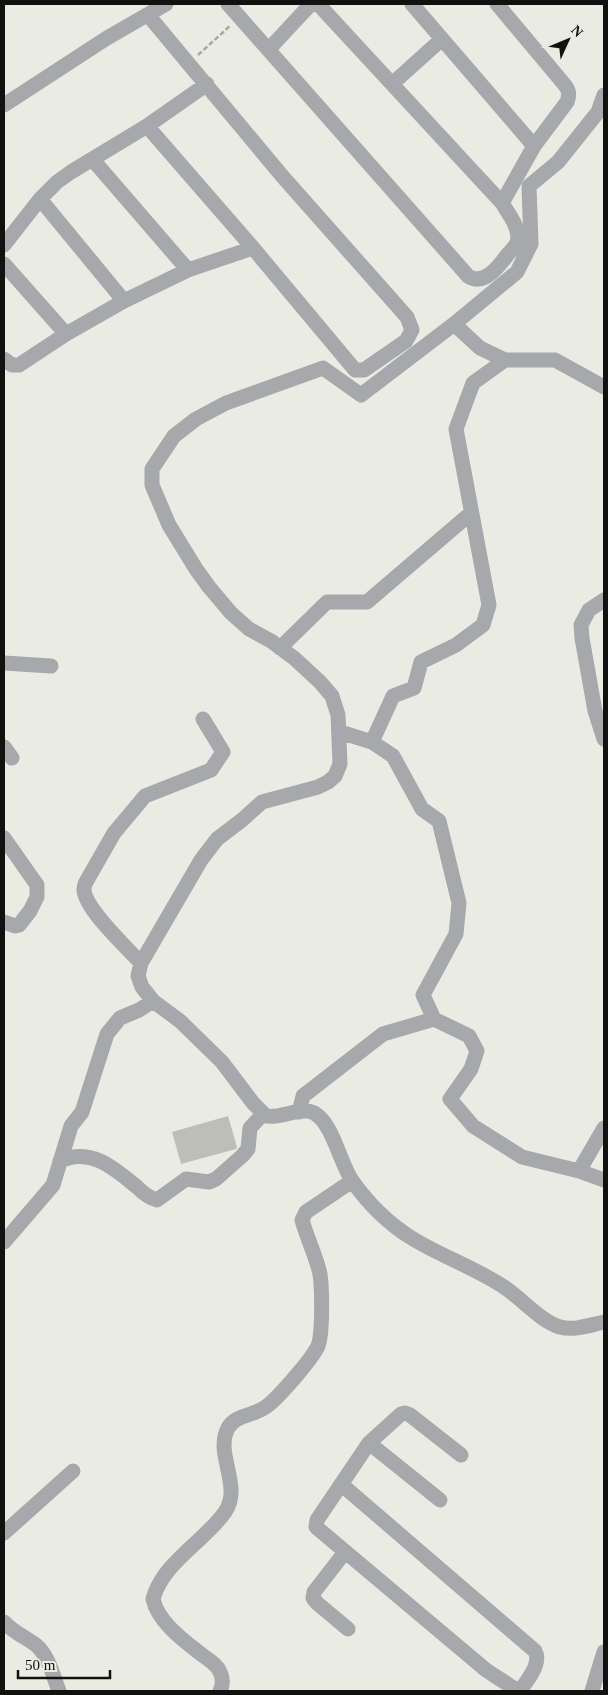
<svg xmlns="http://www.w3.org/2000/svg" width="608" height="1695" viewBox="0 0 608 1695" font-family="'Times New Roman',serif">
	<style>
		.building { fill: #bdbfb7 }
		.lines { fill: none; stroke-linecap: round; stroke-linejoin: round }
		.path { stroke: #a7a8a2; stroke-width: 2.5; stroke-dasharray: 5 2.5; stroke-linecap: butt }
		.street { stroke: #a7a8ab; stroke-width: 15 }
	</style>
	<rect width="100%" height="100%" fill="#eaece4"/>
	<path class="building" d="M228,1116L237,1147L236,1149L181,1164L172,1132Z"/>
	<g class="lines">
		<path class="path" d="M198,55L231,25"/>
		<path class="street" d="M228,4L468,276C484,287 500,265 508,254C512,250 518,244 518,238C518,225 508,213 502,203L318,4
			M412,4L534,146
			M497,4L564,84C569,90 570,94 567,102L534,146L502,203
			M269,49L311,4
			M392,84L442,39
			M604,95L598,112L558,162L529,186L531,244L517,272L454,324L361,395L323,368L226,403L196,419L174,436L152,469V485L169,525L196,569L209,587L231,613L249,629L271,641L294,658L320,682L332,696L338,715L340,764L335,776L328,782L318,787L262,802L242,820L217,839L201,860L141,963L138,976L142,987L153,1001L180,1021L222,1062L253,1103L266,1116C280,1119 302,1106 314,1113C333,1123 340,1164 353,1182C368,1203 388,1223 410,1237C440,1256 474,1267 504,1287C521,1298 540,1321 560,1327C574,1331 590,1325 604,1322
			M4,105L107,38L166,4
			M147,126L253,248L355,370H364L406,341L412,330L407,317L283,177L148,15
			M93,160L188,270
			M40,199L124,301
			M4,245L40,199L57,182L71,172L147,126L207,84
			M4,264L66,334
			M454,324L480,348L505,360H555L604,387
			M4,359L12,365H19L66,334L124,301L188,270L253,248
			M604,600L589,610L581,625L582,638L595,711L604,739
			M280,648L327,602H367L471,513
			M4,663L51,666
			M340,732L372,742L393,756L422,809L439,821L459,903L456,934L423,995L434,1019L469,1036L477,1051L471,1069L450,1099L473,1126L522,1157L579,1171L604,1180
			M372,742L393,696L414,688L421,662L456,645L483,625L489,605L456,429L473,383L505,360
			M4,747L12,758
			M4,838L37,885V897L30,911L19,925L15,926L4,922
			M141,963C127,948 85,909 84,890C84,888 85,883 86,882L114,833L145,796L211,770L223,752L203,719
			M299,1112L303,1096L383,1034L434,1019
			M60,1161C91,1147 114,1168 137,1187C143,1193 149,1198 157,1200L186,1179L209,1182L216,1179L242,1156L248,1149L250,1128L263,1114
			M579,1171L604,1128
			M4,1242L53,1185L71,1126L82,1112L107,1034L120,1018L139,1010L153,1001
			M369,1443L440,1500
			M461,1455L410,1415L405,1413L401,1414L369,1443L317,1520L316,1527L486,1670L518,1691
			M341,1484L535,1651C542,1664 527,1680 520,1691
			M4,1533L73,1471
			M345,1552L314,1592L313,1598L317,1603L348,1629
			M4,1622C13,1632 25,1637 36,1645C49,1656 53,1676 59,1691
			M220,1691C223,1685 223,1678 220,1672C217,1664 207,1659 201,1654C183,1640 158,1622 153,1599C163,1562 204,1542 225,1512C243,1486 214,1454 228,1428C236,1414 255,1416 267,1406C279,1397 312,1359 318,1346C323,1333 322,1287 320,1274C316,1256 307,1238 302,1220L306,1212L352,1181
			M592,1691L604,1652"/>
	</g>
	<rect width="608" height="1695" fill="none" stroke="#11110f" stroke-width="10"/>
	<g transform="translate(568 40) rotate(46)" stroke="#eaece4" stroke-width="4" paint-order="stroke">
	<path d="M0-4L9 19L0 12L-9 19Z" fill="#11110f"/>
	<text y="-8" font-size="14" font-weight="bold" text-anchor="middle" fill="#11110f">N</text>
	</g>
	<path d="M18 1670v8h92v-8" fill="none" stroke="#11110f" stroke-width="2.5"/>
	<text x="25" y="1670" font-size="15" fill="#11110f" stroke="#eaece4" stroke-width="4" paint-order="stroke">50 m</text>
</svg>
